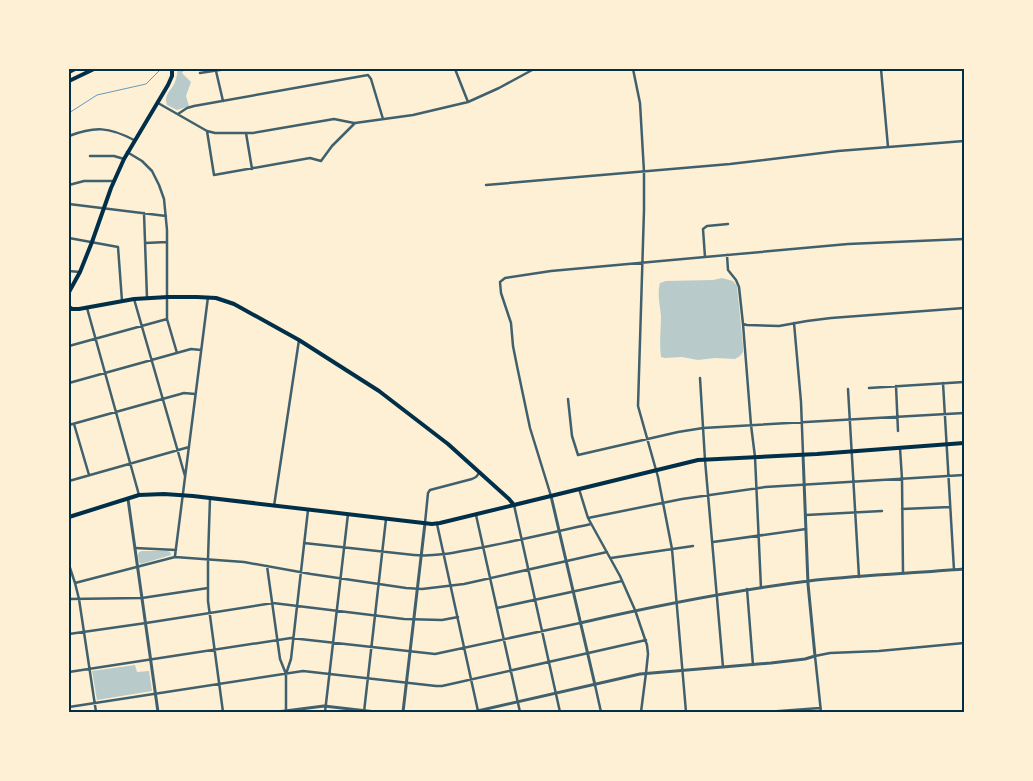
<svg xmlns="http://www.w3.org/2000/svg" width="1033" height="781" viewBox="0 0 1033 781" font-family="'Fira Sans Condensed',sans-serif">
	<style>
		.green { fill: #b9caca }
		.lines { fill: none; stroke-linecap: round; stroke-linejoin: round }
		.stream { stroke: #669bbc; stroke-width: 1 }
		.minor { stroke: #3f606c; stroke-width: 2.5 }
		.tertiary { stroke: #3f606c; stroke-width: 3 }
		.secondary { stroke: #003049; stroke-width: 4 }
		.primary { stroke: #003049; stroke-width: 4 }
		.neatline { fill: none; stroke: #003049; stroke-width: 2 }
	</style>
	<rect width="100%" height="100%" fill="#fdf0d5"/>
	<path class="green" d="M178,69H185L182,73L191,82L186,96L189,106L177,110L167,105C163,95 172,90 175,82C177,77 177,73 178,69Z
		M722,278L733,281L737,286L743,346V352L740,356L735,359L715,358L698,360L682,357L665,358L661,357C659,343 661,330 661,316C660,305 657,294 660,283L666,281L713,280Z
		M142,551H168L170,552L171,555L141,564L139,562L138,555L139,552Z
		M135,665L137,672L149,671L152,691L97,700L92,671Z"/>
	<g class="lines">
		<path class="stream" d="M69,113L97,95L146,84L161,69"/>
		<path class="minor" d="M455,69L468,102
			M633,69L640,103L644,172V210L638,406L658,477L672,549L686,712
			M881,69L888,147
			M216,71L223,101
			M200,73L226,69
			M158,103L207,131L215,133H253L334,119L354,123
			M178,114L187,108L194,106L368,75L371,79L383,119
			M207,131L214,175L310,158L321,161L332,146L355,123L413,115L468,102L499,88L534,69
			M246,133L252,169
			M69,136C95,126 109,127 134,140
			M127,152L142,161L152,171L159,185L164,199L167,230V319L177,353
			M90,156H114L124,159
			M69,185L84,181H114
			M486,185L730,164L838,151L964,141
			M69,204L166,216
			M144,213L147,298
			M69,238L118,247L122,301
			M145,243L167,242
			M727,255L728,270L736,280L739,287L743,324L747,325L779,326L807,321L831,318L964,308
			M705,257L703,229L707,226L728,224
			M69,271L80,272
			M134,299L185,476
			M87,308L139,495
			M794,323L801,402L803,454
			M743,324L751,425L755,457L761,588
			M69,346L167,319
			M700,378L705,460L723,667
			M69,383L191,349L201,350
			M943,383L954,570
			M896,386L898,431
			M869,388L964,382
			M848,389L859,577
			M568,399L572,436L578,455L678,432L703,428L964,413
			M74,424L89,475
			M69,425L184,393L195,394
			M900,448L902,479L903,573
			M69,481L189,447
			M579,489L588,518L620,576L635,610L647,645L648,654L646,673L641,712
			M551,496L530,428L517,366L513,346L511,323L501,293L500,282L505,278L551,271L848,244L964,239
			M210,498L208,559V601L223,712
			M514,505L560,712
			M274,506L299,340
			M902,509L950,507
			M476,515L520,712
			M806,515L882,511
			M588,518L682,499L765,487L964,475
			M425,523L428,493L430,490L472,479L476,477L480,472
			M437,524L478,711
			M713,542L806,529
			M304,543L414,555C436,557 457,552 479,548C516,541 554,532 591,524
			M135,548L176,550
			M175,556L208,297
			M611,558L693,546
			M69,565L75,583L79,599L96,712
			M267,566L280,659L286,674V711
			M75,583L175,557L244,562L311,574L406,588L422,589L464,584L607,552
			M747,589L753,665
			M69,599L142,598L208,588
			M497,608L622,581
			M69,634L146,623L273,603L404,619L442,620L458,617
			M69,672L291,638L435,654L580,623
			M286,674L291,659L308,510
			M595,685L601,712
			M69,707L303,671L436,686H442L646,640
			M325,712L348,514
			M364,712L386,519
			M766,712L820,708
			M821,712L815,656L830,653L879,651L964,643"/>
		<path class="tertiary" d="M551,496L595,685
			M128,499L158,712
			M580,623C659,605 736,590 816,580C865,575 915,573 964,569
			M277,712L324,706L376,712
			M403,712L425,523
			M473,712L640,674L771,663L805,659L815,656L808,584L803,454"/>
		<path class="secondary" d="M69,292L80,272L92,242L111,188L124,159L168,85L172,76V69
			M69,517L139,495L164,494L193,496L432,524L440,523L514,505"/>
		<path class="primary" d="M69,72L75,69
			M69,81L94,69
			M69,307L72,309H79L134,299L168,297H197L216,298L234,304L299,340L379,391L448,444L509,499L514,505L698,460L817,454L964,443"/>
	</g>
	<rect width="1033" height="781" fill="none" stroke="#fdf0d5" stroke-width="140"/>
	<rect x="70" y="70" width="893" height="641" class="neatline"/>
</svg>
